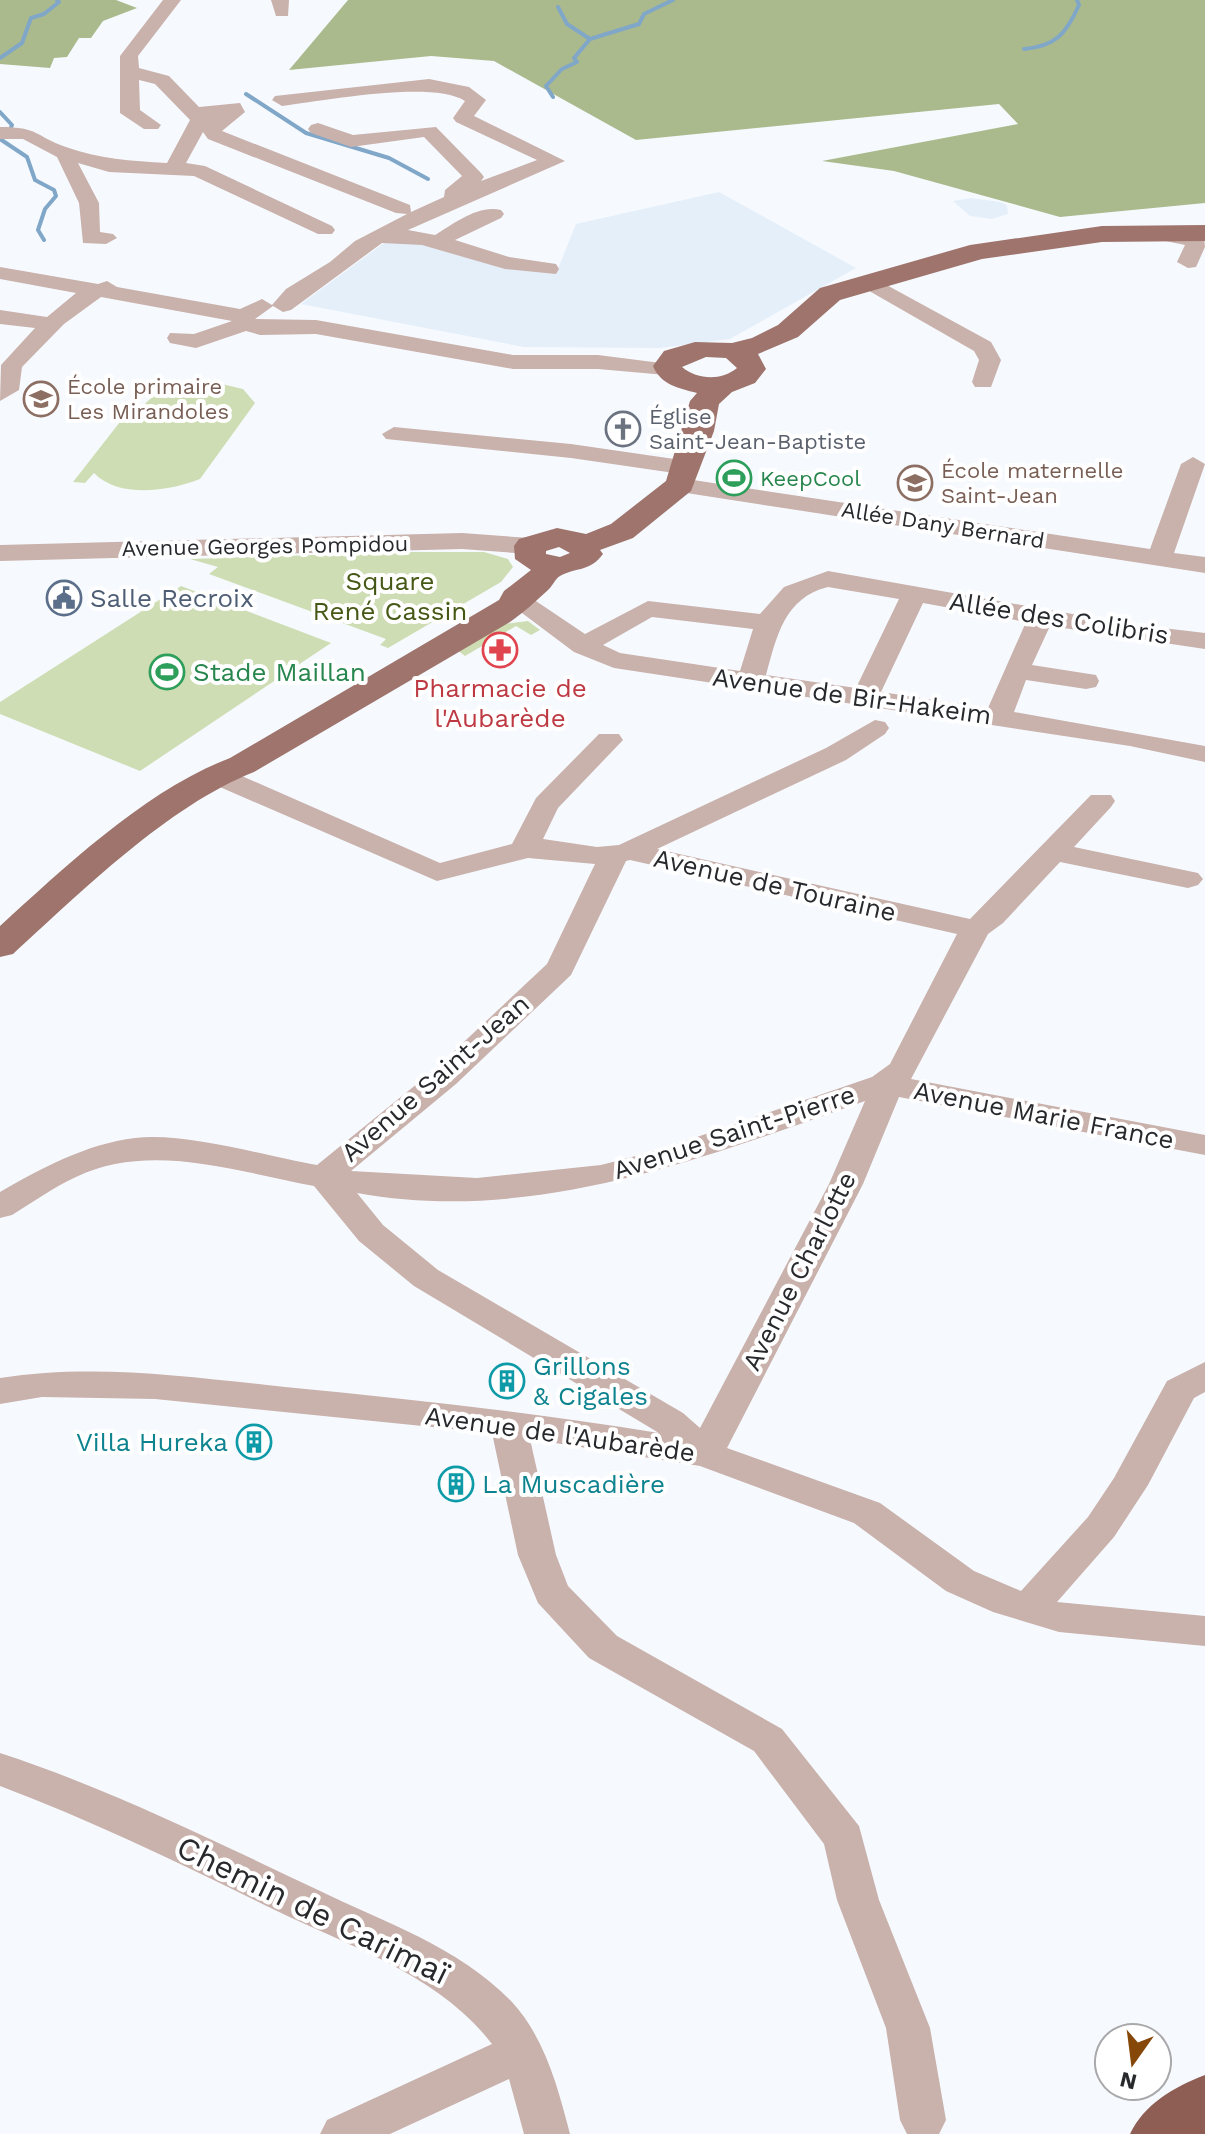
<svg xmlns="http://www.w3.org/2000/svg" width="1205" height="2134" viewBox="0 0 1205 2134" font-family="'Work Sans',sans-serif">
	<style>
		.built { fill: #e5effa }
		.green { fill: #ceddb4 }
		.forest { fill: #aaba8d }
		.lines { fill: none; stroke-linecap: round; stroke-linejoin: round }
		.stream { stroke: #81a7c8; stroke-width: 4 }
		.minor { fill: #c9b1ac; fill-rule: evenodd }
		.major { fill: #9e746c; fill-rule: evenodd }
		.highway { fill: #8e5e55; fill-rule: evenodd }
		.labels { text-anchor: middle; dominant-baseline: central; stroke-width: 8; stroke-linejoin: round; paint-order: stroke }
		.far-education-label { font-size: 22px; fill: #785e54; stroke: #fff; text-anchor: start }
		.far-worship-label { font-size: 22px; fill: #5b616d; stroke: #fff; text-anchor: start }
		.far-leisure-label { font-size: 22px; fill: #27864d; stroke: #fff; text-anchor: start }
		.far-street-label { font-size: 22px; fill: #27292c; stroke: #fff }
		.park-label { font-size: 26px; fill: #465815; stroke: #fff }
		.service-label { font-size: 26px; fill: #4e5e75; stroke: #fff; text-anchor: start }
		.street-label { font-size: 26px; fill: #27292c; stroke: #fff }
		.leisure-label { font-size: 26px; fill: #27864d; stroke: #fff; text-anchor: start }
		.health-label { font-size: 26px; fill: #be3a42; stroke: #fff }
		.culture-label { font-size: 26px; fill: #0d838f; stroke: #fff; text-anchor: start }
		.near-street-label { font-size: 32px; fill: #27292c; stroke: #fff }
	</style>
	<rect width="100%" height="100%" fill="#f6faff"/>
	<path class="built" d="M719,192L856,268L730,339L660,348L524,347L301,304L384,243L417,242L557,271L576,224Z
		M971,198L1000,202L1007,205L1008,214L992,219L970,216L953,201Z"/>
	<path class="green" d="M209,381L243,389L255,403L200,479C170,491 119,499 94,473L85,483L73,482L134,404L144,405C162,386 184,382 209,381Z
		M403,552H484L508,559L513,567L501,582L388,648L380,645L386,639L209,574L218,567L190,559Z
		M181,586L331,643L140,771L0,714V702Z
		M528,621L540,630L531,635L516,626L465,656L457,650L503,624Z"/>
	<path class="forest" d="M0,0H116L137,8L103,21L91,38H79L67,57L54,58L50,68L0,64Z
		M348,0H1205V203L1060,217L894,171L822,161L1018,124L999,104L636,140L494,61L431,56L289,70Z"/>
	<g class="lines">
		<path class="stream" d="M558,7L567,24L590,39
			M1024,49C1056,46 1066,34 1079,5L1077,0
			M0,58L22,43L31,18L44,14L59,2L57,0
			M246,94L306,133L389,158L428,179
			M553,97L546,86L562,69L577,62L574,58L590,39L639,24L644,14L673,0
			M0,112L12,125L10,130
			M0,139L27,157L35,180L54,190L56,196L45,209L38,230L44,240"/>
		<path class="minor" d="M163,0H181L138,56L139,68L169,76L199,107L240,103L245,112L222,131L410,205L411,212L444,197L445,190L462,176L424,137L351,147L311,133L308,129L311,125L318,123L353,135L436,127L481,173L484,177L481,181L537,160L456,122L453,118L465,101C432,80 324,101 282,106L272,100L275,96L429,79L469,87L486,100L474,116L565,161L408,230L435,235C453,224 479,204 501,210L504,214L501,218L455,240L509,257L556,264L559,269L556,274L505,269L422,245L382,243L291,310L283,312L273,306L255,319L316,320L513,355H598L669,364L677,366L680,371L677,376L598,369H513L316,334L260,335L246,331L196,348L170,343L167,338L170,333L194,334L232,321L101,297L64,324L22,367L19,390L0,401L1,365L35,328L0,324V310L47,317L76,293L0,279V267L98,284L107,281L117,287L240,309L262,299L272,305L286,289L330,262L355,241L407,214L396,213L208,139L203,132L186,163L205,166L332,226L335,230L332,234H318L194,176L109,172L78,163L99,203L100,232L113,234L117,238L106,244L83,243L79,203L57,157L23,139H0V127C40,127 34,136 66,147C99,159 131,161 167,163L190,120L155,84L139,80L140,110L161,125L158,129H144L120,113V56Z
			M271,0H289L288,16H276Z
			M1153,227L1204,237L1205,247L1196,267L1188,268L1177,262L1185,245L1146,237L1143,233L1146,229Z
			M872,277L991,342L1001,360L991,387H975L972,382L979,360L974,351L864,288L861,283Z
			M394,427L571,444L688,461L700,468L688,475L571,458L386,439L382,434Z
			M1193,457L1205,464L1174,553L1205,557V573L680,492L668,485L680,478L1150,549L1181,464Z
			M462,533L530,538L543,546L530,554L462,549L0,561V545Z
			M828,571L1129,624L1205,633V649L1050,626L1032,665L1096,675L1099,681L1096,687L1086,689L1026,680L1014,712L1205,746V762L1130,746L614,668L574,652L502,598L515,590L524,593L585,634L648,601L760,614L784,587ZM828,587L899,599L856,688L766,675C777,636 784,598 828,587ZM923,603L1026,622L988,708L881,692ZM652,617L753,629L740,671L620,653L603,645Z
			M875,720L885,722L889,728L885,734L846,760L657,849L970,919L1091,795H1111L1115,801L1111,807L1074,847L1198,873L1203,879L1198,885L1188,888L1060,862L1003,923L988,934L911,1079L1205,1135V1155L899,1097L863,1184L727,1448L880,1503L974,1571L1021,1591L1088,1517L1114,1478L1167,1381L1205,1362V1392L1194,1398L1148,1485L1114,1537L1057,1602L1205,1616V1646L1059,1632L993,1612L946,1591L854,1523L700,1466L530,1439L556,1555L568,1586L617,1636L782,1729L859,1826L879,1900L930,2028L946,2120L939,2134H907L900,2120L886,2028L837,1900L824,1844L754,1751L589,1658L538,1603L518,1555L492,1433L155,1399L42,1397L0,1404V1378C94,1363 191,1377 285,1387C411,1399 535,1413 659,1433L414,1286L359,1241L314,1186C238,1172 150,1141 76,1177C54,1187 33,1202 12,1215L0,1218V1192C42,1168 86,1144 135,1138C185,1132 265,1156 317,1165L434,1070L547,964L595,864L528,858L437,881L206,781L202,775L206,769H226L440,863L512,844L536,798L599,734H619L623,740L558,808L543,839L597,847L619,845L826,748ZM630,860L957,934L890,1064L872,1077L659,1150L601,1165L477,1178L351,1171L456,1084L571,975L626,861ZM865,1101L829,1184L700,1428L683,1413L438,1270L383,1225L357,1193C533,1225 703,1158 865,1101Z
			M0,1753C110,1789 214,1841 318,1890C386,1923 459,1947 512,2002C545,2038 558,2088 570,2134H524L509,2079L390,2134H320L327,2120L492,2044C439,1975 353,1948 277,1911C186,1866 95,1822 0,1786Z"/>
		<path class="major" d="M1205,225V241L1102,242L982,259L840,300L798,337L758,354L766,369L755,383L732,392L719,404L714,431L691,491L633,538L600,550L603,554C590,572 576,567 560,576C555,579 552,587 547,591C535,602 524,612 510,622L254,772C168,806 82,891 13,954L0,957V926C66,866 146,790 230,758L499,600L504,591L531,570L515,559L514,546L519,539L557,528L586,534L611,524L666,481L690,401L697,393C678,388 661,385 653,366L664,351L695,342L732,343L752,338L778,325L820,288L970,245L1102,226ZM706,357L726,358L737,368C721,381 698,380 682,367ZM559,547L570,553L560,557L546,554V551Z"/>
		<path class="highway" d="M1205,2075V2134H1130C1144,2104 1174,2087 1205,2075Z"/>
	</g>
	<defs>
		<g id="school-ring" transform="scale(1.8)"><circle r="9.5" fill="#fff" stroke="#8d6e63" stroke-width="1.5"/><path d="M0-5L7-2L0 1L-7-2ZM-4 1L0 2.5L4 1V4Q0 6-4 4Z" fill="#8d6e63"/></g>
		<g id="church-ring" transform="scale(1.8)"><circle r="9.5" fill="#fff" stroke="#6b7280" stroke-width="1.5"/><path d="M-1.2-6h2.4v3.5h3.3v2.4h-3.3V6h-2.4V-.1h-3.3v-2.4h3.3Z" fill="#6b7280"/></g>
		<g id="stadium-ring" transform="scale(1.8)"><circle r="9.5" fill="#fff" stroke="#2e9e5b" stroke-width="1.5"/><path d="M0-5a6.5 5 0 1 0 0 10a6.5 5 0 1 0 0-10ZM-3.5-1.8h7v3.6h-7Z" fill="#2e9e5b"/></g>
		<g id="civic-ring" transform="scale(1.8)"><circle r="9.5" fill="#fff" stroke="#5c6f8a" stroke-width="1.5"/><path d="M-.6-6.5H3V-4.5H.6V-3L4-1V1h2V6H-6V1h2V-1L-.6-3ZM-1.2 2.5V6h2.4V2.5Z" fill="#5c6f8a"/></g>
		<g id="pharmacy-ring" transform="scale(1.8)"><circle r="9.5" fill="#fff" stroke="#e0444e" stroke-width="1.5"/><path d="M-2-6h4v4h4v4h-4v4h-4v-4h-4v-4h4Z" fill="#e0444e"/></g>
		<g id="building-ring" transform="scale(1.8)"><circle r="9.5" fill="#fff" stroke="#0f9aa8" stroke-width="1.5"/><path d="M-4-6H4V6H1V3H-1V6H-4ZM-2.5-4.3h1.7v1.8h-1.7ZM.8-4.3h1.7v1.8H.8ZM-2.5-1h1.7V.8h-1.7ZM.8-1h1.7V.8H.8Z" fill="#0f9aa8"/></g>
	</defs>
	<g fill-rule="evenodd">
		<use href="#school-ring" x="41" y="399"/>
		<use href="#church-ring" x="623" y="429"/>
		<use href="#stadium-ring" x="734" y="478"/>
		<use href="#school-ring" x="915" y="483"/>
		<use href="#civic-ring" x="64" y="598"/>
		<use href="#pharmacy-ring" x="500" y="650"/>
		<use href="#stadium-ring" x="167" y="672"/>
		<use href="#building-ring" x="507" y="1381"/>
		<use href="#building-ring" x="254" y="1442"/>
		<use href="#building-ring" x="456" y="1484"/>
	</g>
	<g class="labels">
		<g class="far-education-label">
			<text x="67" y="386">École primaire<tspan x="67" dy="25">Les Mirandoles</tspan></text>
			<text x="941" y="470">École maternelle<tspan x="941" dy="25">Saint-Jean</tspan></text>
		</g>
		<g class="far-worship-label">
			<text x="649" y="416">Église<tspan x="649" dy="25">Saint-Jean-Baptiste</tspan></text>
		</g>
		<g class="far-leisure-label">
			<text x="760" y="478">KeepCool</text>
		</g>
		<g class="far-street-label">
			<text transform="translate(943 525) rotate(9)">Allée Dany Bernard</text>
			<text transform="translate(265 546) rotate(-1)">Avenue Georges Pompidou</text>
		</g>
		<g class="park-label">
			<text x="390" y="581">Square<tspan x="390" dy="30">René Cassin</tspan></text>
		</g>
		<g class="service-label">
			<text x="90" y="598">Salle Recroix</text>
		</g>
		<g class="street-label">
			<text transform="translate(1059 618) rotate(9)">Allée des Colibris</text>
			<text transform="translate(852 696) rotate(8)">Avenue de Bir-Hakeim</text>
			<text transform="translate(775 885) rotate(13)">Avenue de Touraine</text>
			<text transform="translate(435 1078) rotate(-41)">Avenue Saint-Jean</text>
			<text transform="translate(1044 1115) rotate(11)">Avenue Marie France</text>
			<text transform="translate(734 1132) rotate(-18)">Avenue Saint-Pierre</text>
			<text transform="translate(799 1271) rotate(-63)">Avenue Charlotte</text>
			<text transform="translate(560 1434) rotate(8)">Avenue de l'Aubarède</text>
		</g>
		<g class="leisure-label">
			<text x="193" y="672">Stade Maillan</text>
		</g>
		<g class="health-label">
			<text x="500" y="688">Pharmacie de<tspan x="500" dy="30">l'Aubarède</tspan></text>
		</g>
		<g class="culture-label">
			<text x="533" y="1366">Grillons<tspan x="533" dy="30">&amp; Cigales</tspan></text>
			<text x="228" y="1442" text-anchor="end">Villa Hureka</text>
			<text x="482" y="1484">La Muscadière</text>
		</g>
		<g class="near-street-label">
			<text transform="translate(313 1910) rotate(26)">Chemin de Carimaï</text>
		</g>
	</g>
	<g transform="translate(1133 2062) rotate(194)"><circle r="38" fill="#ffffff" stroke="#a9a9ab" stroke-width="2"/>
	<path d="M0-6L14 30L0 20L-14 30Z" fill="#864809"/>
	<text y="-12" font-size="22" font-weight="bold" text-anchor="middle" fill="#27292c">N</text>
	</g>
</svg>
